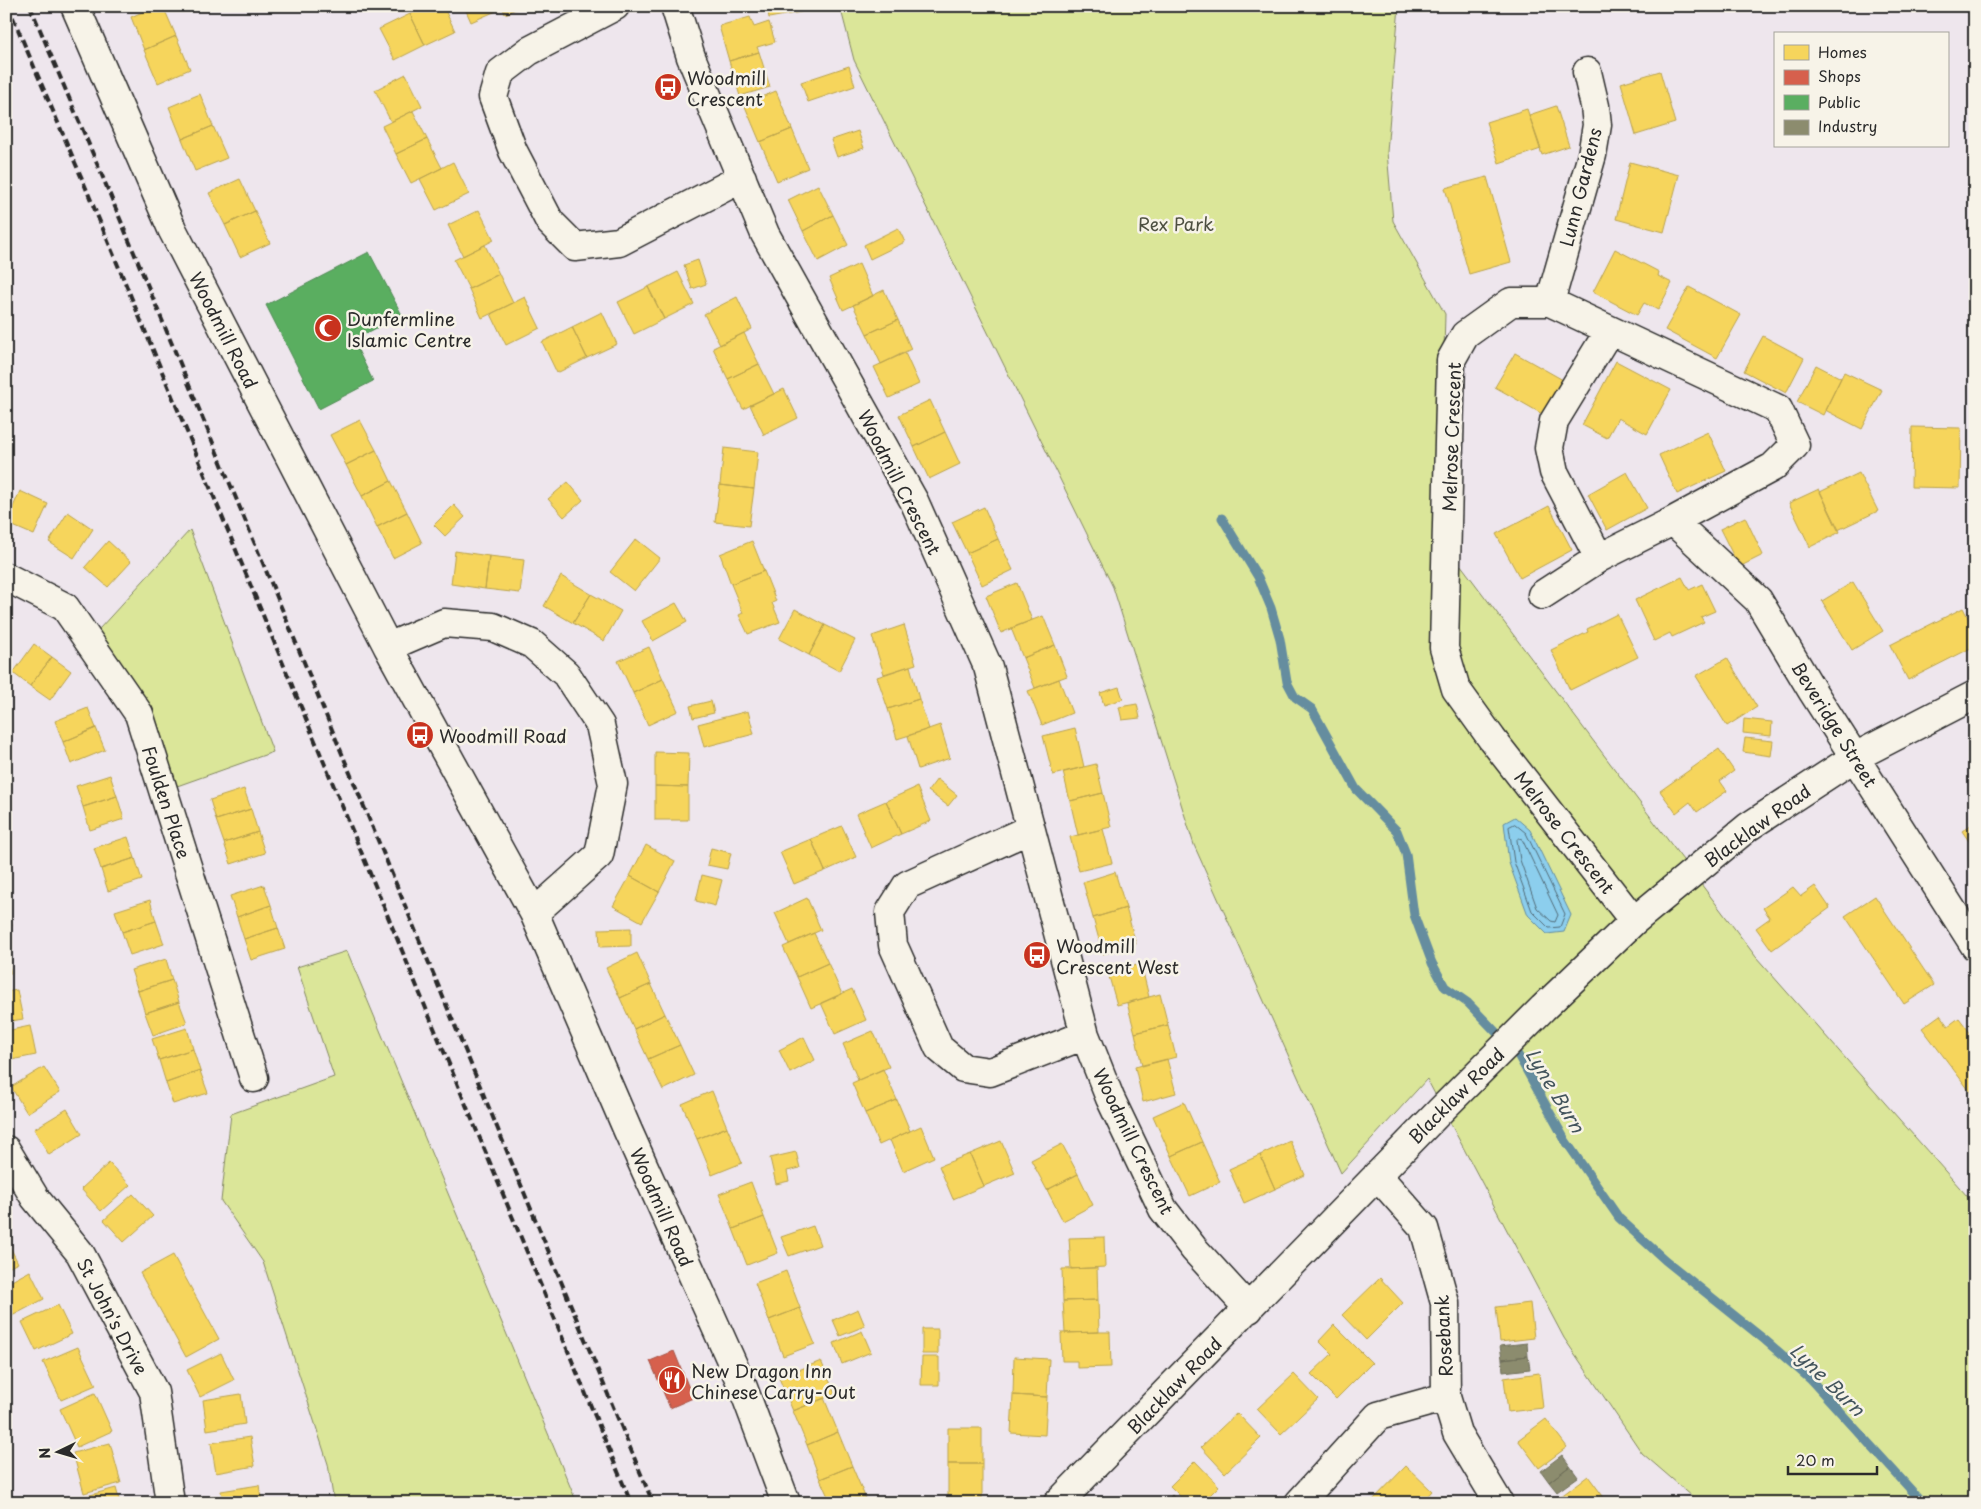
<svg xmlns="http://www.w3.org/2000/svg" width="1981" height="1509" viewBox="0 0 1981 1509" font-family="'Playpen Sans',sans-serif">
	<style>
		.green { fill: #dbe699; stroke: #838862 }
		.water { fill: #8cceed; stroke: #658d9f }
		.homes { fill: #f6d55c; stroke: #b9a24d }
		.shops { fill: #d6604d; stroke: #a35043 }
		.public { fill: #5aae61; stroke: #4c8751 }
		.industry { fill: #8c8c6e; stroke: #6f6f5a }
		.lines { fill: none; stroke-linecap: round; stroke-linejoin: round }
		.shore { stroke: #526c79; stroke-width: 1 }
		.stream { stroke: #658d9f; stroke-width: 9 }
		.minor-casing { stroke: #2b2b2b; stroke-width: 31 }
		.minor { stroke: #f7f3e8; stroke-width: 28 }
		.rail { stroke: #2b2b2b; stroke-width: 4; stroke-dasharray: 8 4; stroke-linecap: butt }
		.labels { text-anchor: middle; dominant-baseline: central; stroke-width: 5; stroke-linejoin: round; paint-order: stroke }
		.poi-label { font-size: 18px; fill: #2b2b2b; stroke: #f7f3e8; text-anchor: start }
		.street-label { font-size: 18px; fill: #2b2b2b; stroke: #f7f3e8 }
		.park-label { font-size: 18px; fill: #4e5041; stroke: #f7f3e8 }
		.water-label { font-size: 19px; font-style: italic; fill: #43545c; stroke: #f7f3e8 }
	</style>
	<rect width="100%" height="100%" fill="#eee6ed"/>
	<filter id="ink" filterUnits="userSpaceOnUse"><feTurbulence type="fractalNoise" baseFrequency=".02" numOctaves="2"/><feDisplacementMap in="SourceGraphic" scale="10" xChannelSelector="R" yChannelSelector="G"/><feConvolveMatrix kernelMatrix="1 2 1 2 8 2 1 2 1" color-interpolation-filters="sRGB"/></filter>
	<g filter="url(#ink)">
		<path class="green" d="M840,6H1399L1387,152L1393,221L1445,314L1439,536L1756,957L1975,1205V1503H1700L1642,1453L1564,1338L1427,1079L1341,1173L1194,845L1113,587L854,60Z
			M190,530L273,752L163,791L88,641Z
			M347,951L577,1503H334L328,1464L263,1262L221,1201L231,1114L334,1077L297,967Z"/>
		<path class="water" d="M1515,817L1530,830L1571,915L1564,932L1547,934L1528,915L1509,863L1504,823Z"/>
		<path class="homes" d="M156,6H163L176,36L144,50L131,17Z
			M427,6H443L455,31L425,45L410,14Z
			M464,6H502L503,8L471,22Z
			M502,6H522L505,14Z
			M767,6H800L801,12L769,18Z
			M410,14L425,45L395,60L379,29Z
			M750,17L754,27L769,22L775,42L757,47L759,52L729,61L719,26Z
			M176,36L190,69L158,83L144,50Z
			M759,52L770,87L740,96L729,61Z
			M849,66L855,86L808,102L801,82Z
			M1660,71L1675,123L1636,135L1621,83Z
			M406,74L422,106L391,122L375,90Z
			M776,91L792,129L760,142L744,104Z
			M200,94L213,126L182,139L169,107Z
			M1556,106L1569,146L1542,155L1529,115Z
			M1527,109L1541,149L1499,163L1486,122Z
			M413,111L427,139L396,154L382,126Z
			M213,126L227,158L195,171L182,139Z
			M792,129L808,168L777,181L760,142Z
			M858,131L864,148L837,157L831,140Z
			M427,139L442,168L411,183L396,154Z
			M453,162L469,194L436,210L420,179Z
			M1630,162L1679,175L1664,232L1616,219Z
			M1487,177L1511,262L1469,274L1445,188Z
			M240,179L255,211L225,225L209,193Z
			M818,185L833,215L803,231L788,200Z
			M479,210L494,240L463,256L448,225Z
			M255,211L270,243L240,257L225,225Z
			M833,215L848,245L818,261L803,231Z
			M898,228L905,242L870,259L864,245Z
			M485,245L499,274L469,289L454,260Z
			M1615,249L1659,272L1658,276L1672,283L1658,310L1644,303L1637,315L1593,292Z
			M698,260L706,284L692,289L684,265Z
			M859,264L873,296L843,310L829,278Z
			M678,272L694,304L664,319L648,287Z
			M499,274L513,303L482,318L469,289Z
			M648,287L664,319L634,334L618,302Z
			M1689,287L1741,315L1717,358L1665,330Z
			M884,290L898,320L867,334L853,305Z
			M525,297L540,328L506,345L491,314Z
			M737,297L752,329L720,345L704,314Z
			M602,312L617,344L587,358L572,327Z
			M898,320L911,349L881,364L867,334Z
			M572,327L587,358L557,373L542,342Z
			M744,333L759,364L728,379L713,348Z
			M1763,336L1804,358L1786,393L1744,371Z
			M905,353L919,384L889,398L874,367Z
			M1515,353L1563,380L1544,415L1495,387Z
			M1616,361L1671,390L1647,434L1618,418L1607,438L1582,425Z
			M759,364L774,394L743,409L728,379Z
			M1816,365L1841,378L1823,415L1797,402Z
			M1844,372L1882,390L1862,429L1825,410Z
			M784,389L798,418L764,435L750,405Z
			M930,400L945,432L914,447L899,415Z
			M360,420L376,450L346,465L330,435Z
			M1912,427L1961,428L1960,488L1911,487Z
			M945,432L960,464L929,479L914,447Z
			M1708,432L1726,471L1677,494L1659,455Z
			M724,448L758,452L754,489L720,485Z
			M376,450L391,481L362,496L346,465Z
			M1627,472L1647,508L1607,530L1588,494Z
			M1859,473L1878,511L1838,530L1820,492Z
			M391,481L407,512L377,527L362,496Z
			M568,482L583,500L564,517L548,499Z
			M720,485L754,489L749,526L715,522Z
			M1819,489L1840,532L1810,547L1789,503Z
			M20,491L48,504L34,535L6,523Z
			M454,505L465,517L445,536L434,525Z
			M1549,506L1572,550L1520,578L1496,534Z
			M984,507L998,539L967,553L952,522Z
			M68,512L93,529L74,558L49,542Z
			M407,512L422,543L393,558L377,527Z
			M1745,517L1763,555L1739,567L1720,529Z
			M636,539L660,558L634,591L610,572Z
			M998,539L1013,570L982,585L967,553Z
			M108,541L131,562L108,587L85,567Z
			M752,541L764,571L731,584L720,554Z
			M455,551L489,556L485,589L451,584Z
			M489,556L524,560L520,593L485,589Z
			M764,571L776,601L772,603L780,622L748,634L739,615L743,613L731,584Z
			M561,576L591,594L573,623L544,606Z
			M1682,577L1689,590L1702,584L1715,611L1701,617L1704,622L1672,637L1670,633L1654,641L1635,600Z
			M1853,582L1883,631L1852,650L1822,601Z
			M1017,583L1032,620L1001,633L986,596Z
			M591,594L621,611L604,641L573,623Z
			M676,603L687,622L653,641L642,621Z
			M1963,608L1975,631V646L1908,680L1890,645Z
			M795,609L825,625L809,655L779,639Z
			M1617,614L1638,657L1570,690L1551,650L1588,632L1587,629Z
			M1043,616L1055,645L1023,658L1011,628Z
			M825,625L855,640L839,671L809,655Z
			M904,625L916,664L884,674L872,636Z
			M34,644L52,657L30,686L13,673Z
			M1055,645L1067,676L1035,688L1023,658Z
			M649,647L663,679L633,693L618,661Z
			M52,657L71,671L50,700L30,686Z
			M1727,658L1757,707L1727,726L1696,676Z
			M910,666L919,699L888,709L877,677Z
			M663,679L678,711L648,725L633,693Z
			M1059,679L1072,713L1042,725L1028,691Z
			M1119,687L1123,699L1104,705L1100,693Z
			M919,699L929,729L897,739L888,709Z
			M711,701L714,713L693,718L690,706Z
			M1137,704L1140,718L1122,720L1119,707Z
			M88,708L96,728L63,742L55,721Z
			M748,711L754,734L704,747L698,724Z
			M1744,719L1772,722L1771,736L1743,733Z
			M940,725L950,758L918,769L908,736Z
			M96,728L105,750L71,764L63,742Z
			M1075,728L1084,767L1053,775L1043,736Z
			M1745,738L1773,741L1771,756L1743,752Z
			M1719,749L1734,771L1720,781L1727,791L1697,812L1690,802L1676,813L1660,791Z
			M655,752L689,753L688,787L655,786Z
			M1096,764L1103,793L1070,801L1063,772Z
			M110,775L117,796L83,807L76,786Z
			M937,779L957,795L948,806L928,791Z
			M655,786L688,787V820H655Z
			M917,787L931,821L901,834L886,801Z
			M244,789L251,809L216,820L210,800Z
			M1103,793L1111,827L1078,835L1070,801Z
			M117,796L124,819L90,830L83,807Z
			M886,801L901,834L871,848L856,814Z
			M251,809L258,832L224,843L216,820Z
			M1975,822V850L1962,831Z
			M842,826L856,857L825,871L811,839Z
			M1103,829L1112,863L1079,871L1070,837Z
			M258,832L265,853L231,864L224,843Z
			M128,837L135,858L101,869L94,848Z
			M811,839L825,871L794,884L780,852Z
			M646,845L675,861L659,892L630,876Z
			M711,848L731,853L727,869L707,865Z
			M135,858L142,880L108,891L101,869Z
			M1115,872L1126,908L1093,918L1083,882Z
			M702,875L722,880L715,906L696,901Z
			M630,876L659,892L642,922L613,906Z
			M264,885L271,905L237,917L230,896Z
			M1815,886L1830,908L1772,950L1756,928L1770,918L1763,908L1793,887L1801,896Z
			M1875,896L1934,985L1904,1004L1845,916Z
			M6,898L12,926L6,927Z
			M807,898L821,930L789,944L775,913Z
			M150,900L156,921L122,932L115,911Z
			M271,905L278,928L244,939L237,917Z
			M1126,908L1136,944L1103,954L1093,918Z
			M156,921L164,944L130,955L122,932Z
			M278,928L285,949L251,960L244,939Z
			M631,928V946L600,947L599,929Z
			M814,933L828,963L797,977L783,947Z
			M6,952L11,973L6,974Z
			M637,953L651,984L620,998L606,968Z
			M166,959L172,980L138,991L131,970Z
			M828,963L842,994L811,1008L797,977Z
			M1141,964L1149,997L1117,1005L1108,973Z
			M172,980L179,1002L145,1013L138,991Z
			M651,984L665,1014L634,1029L620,998Z
			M852,989L866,1020L835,1034L821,1003Z
			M17,990L23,1019L6,1022V992Z
			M1160,994L1168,1025L1135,1033L1127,1003Z
			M179,1002L187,1023L153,1035L145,1013Z
			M665,1014L680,1045L648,1059L634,1029Z
			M1940,1015L1948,1026L1959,1018L1975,1039V1098L1922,1028Z
			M1168,1025L1176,1057L1142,1066L1135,1033Z
			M30,1026L36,1055L6,1061V1031Z
			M187,1028L193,1049L159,1060L152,1039Z
			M873,1031L889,1067L858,1080L843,1044Z
			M804,1037L815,1060L790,1073L779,1050Z
			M680,1045L694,1075L663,1090L648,1059Z
			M193,1049L200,1071L166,1083L159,1060Z
			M1167,1059L1176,1093L1143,1102L1135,1067Z
			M44,1067L60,1092L27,1113L11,1087Z
			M883,1069L897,1100L865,1113L852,1083Z
			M200,1071L208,1093L173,1104L166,1083Z
			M712,1091L727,1127L697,1139L682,1104Z
			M897,1100L910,1131L879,1145L865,1113Z
			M1184,1102L1202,1142L1171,1156L1153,1116Z
			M67,1109L82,1134L49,1155L34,1129Z
			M921,1126L934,1157L903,1171L890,1140Z
			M727,1127L742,1163L712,1175L697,1139Z
			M1001,1141L1015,1173L984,1186L970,1154Z
			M1290,1141L1305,1175L1275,1189L1260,1155Z
			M1202,1142L1220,1182L1190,1196L1171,1156Z
			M1062,1144L1078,1174L1047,1190L1031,1160Z
			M796,1152L800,1168L787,1171L789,1181L776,1184L770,1158Z
			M970,1154L984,1186L953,1199L939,1166Z
			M1260,1155L1275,1189L1244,1203L1229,1169Z
			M109,1163L130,1185L101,1211L81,1189Z
			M1078,1174L1093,1205L1063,1221L1047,1190Z
			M751,1182L764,1217L733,1229L719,1194Z
			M133,1194L153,1216L124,1242L104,1220Z
			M764,1217L778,1253L747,1265L733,1229Z
			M813,1226L820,1245L789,1256L781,1237Z
			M1104,1237L1105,1267L1071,1269L1069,1238Z
			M6,1239L18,1263L6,1269Z
			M173,1255L219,1339L186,1357L140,1273Z
			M1097,1268L1098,1300L1063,1301L1062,1269Z
			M30,1271L44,1299L10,1317L6,1309V1284Z
			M786,1271L800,1308L769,1320L755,1283Z
			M1380,1278L1403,1303L1366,1340L1342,1315Z
			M1098,1300L1099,1332L1065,1333L1063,1301Z
			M1530,1303L1534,1338L1500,1342L1496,1307Z
			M58,1305L72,1334L36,1351L22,1322Z
			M800,1308L815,1344L783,1356L769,1320Z
			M858,1309L865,1326L840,1336L833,1320Z
			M1334,1325L1372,1363L1336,1399L1311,1374L1332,1354L1319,1341Z
			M922,1329H938V1354H922Z
			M862,1331L871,1352L842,1364L834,1343Z
			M1099,1332H1110L1111,1367L1077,1368V1361H1062L1061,1333Z
			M78,1347L96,1385L61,1400L43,1362Z
			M221,1353L234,1380L200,1397L187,1370Z
			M922,1357H939V1385H921Z
			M1014,1357L1049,1359L1047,1397L1013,1395Z
			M821,1361L835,1394L793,1411L779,1378Z
			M1539,1373L1543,1408L1508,1412L1504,1378Z
			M1294,1374L1318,1399L1281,1434L1257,1409Z
			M95,1393L112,1431L77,1447L60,1409Z
			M241,1394L245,1424L207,1430L203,1400Z
			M1013,1395L1047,1397L1045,1435L1011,1433Z
			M824,1398L838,1432L807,1445L793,1411Z
			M1237,1413L1261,1438L1225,1473L1201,1447Z
			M1546,1419L1567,1447L1539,1468L1518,1440Z
			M948,1428H982V1464H948Z
			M838,1432L852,1466L820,1479L807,1445Z
			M250,1437L255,1466L216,1473L211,1443Z
			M110,1443L121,1483L84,1493L73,1453Z
			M1195,1461L1219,1486L1202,1503H1187L1170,1486Z
			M948,1464H982V1500H948Z
			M852,1466L866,1499L858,1503H831L820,1479Z
			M1406,1466L1432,1491L1421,1503H1370Z
			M1588,1476L1608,1503H1564L1560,1497Z
			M259,1485L262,1503H223L221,1491Z
			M116,1488L120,1503H80L79,1498Z"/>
		<path class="shops" d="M674,1351L693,1398L670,1408L650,1361Z"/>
		<path class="public" d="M369,252L402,315L353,340L373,381L319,409L266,305Z"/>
		<path class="industry" d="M1527,1343L1528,1356L1502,1359L1500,1346Z
			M1528,1356L1530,1369L1503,1372L1502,1359Z
			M1562,1455L1570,1466L1549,1482L1541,1471Z
			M1570,1466L1578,1477L1557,1492L1549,1482Z
			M1172,1495L1180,1503H1164Z"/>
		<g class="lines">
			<path class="shore" d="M1515,824L1526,833L1565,914L1560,927L1549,928L1532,911L1514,862L1509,827Z
				M1519,838L1522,839L1558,915L1555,922L1551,921L1537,908L1520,860L1517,840Z"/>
			<path class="stream" d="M1222,518L1258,577L1271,608L1280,639L1287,682L1295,697L1312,709L1356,789L1397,831L1406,854L1414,915L1432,963L1445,987L1468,1003L1518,1055L1565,1140L1619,1218L1665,1260L1765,1340L1810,1379L1923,1503"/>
			<g class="minor-casing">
				<path id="minor" d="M75,6L172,229L388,647L534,913L628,1131L742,1385L786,1503
					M615,6L529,51L500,73L493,97L513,151L550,222L575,247L619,242L742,178
					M675,6L691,57L765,234L914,501L988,667L1085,1035L1110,1098L1163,1209L1194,1249L1249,1309
					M1550,302L1592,155L1597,125L1595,106L1587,72
					M1673,521L1758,600L1813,692L1975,946
					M1599,558L1554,472L1549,448L1554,421L1609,331
					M6,577L65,607L139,714L254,1078
					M1542,595L1599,558L1673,521L1773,467L1795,445L1778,409L1550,302H1511L1465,335L1451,360L1444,648L1456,689L1492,739L1634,921
					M388,647L444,623L493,627L532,644L566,674L600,725L613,784L599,855L534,913
					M1030,829L907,885L890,912L893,945L939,1048L963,1068L990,1072L1085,1035
					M6,1150L35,1198L80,1253L154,1392L170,1503
					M1377,1175L1424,1228L1445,1303L1446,1397L1457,1433L1499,1503
					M1058,1503L1440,1111L1543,1008L1634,921L1748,827L1855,757L1975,695
					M1299,1503L1378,1416L1446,1397"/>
			</g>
			<use href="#minor" class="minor"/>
			<path class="rail" d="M8,6L83,181L631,1503
				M30,6L101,173L653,1503"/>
		</g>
	</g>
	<defs>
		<g id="bus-disc" transform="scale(1.4375)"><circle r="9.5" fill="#c8321e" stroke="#f7f3e8"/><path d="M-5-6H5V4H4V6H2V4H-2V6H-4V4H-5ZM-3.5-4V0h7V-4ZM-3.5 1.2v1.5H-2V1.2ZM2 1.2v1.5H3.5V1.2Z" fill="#fff"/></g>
		<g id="mosque-disc" transform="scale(1.4375)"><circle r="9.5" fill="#c8321e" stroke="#f7f3e8"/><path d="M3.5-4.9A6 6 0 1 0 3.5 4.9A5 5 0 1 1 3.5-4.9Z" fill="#fff"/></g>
		<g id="restaurant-disc" transform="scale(1.4375)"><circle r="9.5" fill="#c8321e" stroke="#f7f3e8"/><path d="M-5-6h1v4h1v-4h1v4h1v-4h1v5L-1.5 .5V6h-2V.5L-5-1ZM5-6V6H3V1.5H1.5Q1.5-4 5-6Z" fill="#fff"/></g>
	</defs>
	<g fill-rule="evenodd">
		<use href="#bus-disc" x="668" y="87"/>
		<use href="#mosque-disc" x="328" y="328"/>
		<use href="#bus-disc" x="420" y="735"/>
		<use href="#bus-disc" x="1037" y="955"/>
		<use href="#restaurant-disc" x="672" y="1380"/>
	</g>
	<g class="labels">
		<g class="poi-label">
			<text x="687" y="77">Woodmill<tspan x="687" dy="21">Crescent</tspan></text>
			<text x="347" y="318">Dunfermline<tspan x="347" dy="21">Islamic Centre</tspan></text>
			<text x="439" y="735">Woodmill Road</text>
			<text x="1056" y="945">Woodmill<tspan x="1056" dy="21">Crescent West</tspan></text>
			<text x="691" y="1370">New Dragon Inn<tspan x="691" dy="21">Chinese Carry-Out</tspan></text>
		</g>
		<g class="street-label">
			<text transform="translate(1580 187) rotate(-76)">Lunn Gardens</text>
			<text transform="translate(224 330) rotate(63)">Woodmill Road</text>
			<text transform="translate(1451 437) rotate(-88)">Melrose Crescent</text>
			<text transform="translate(900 482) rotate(63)">Woodmill Crescent</text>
			<text transform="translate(1835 724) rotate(58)">Beveridge Street</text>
			<text transform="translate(167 802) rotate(72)">Foulden Place</text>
			<text transform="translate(1757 825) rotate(-36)">Blacklaw Road</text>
			<text transform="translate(1565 832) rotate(52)">Melrose Crescent</text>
			<text transform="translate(1456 1095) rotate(-45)">Blacklaw Road</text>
			<text transform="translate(1134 1141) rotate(64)">Woodmill Crescent</text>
			<text transform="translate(662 1207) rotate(66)">Woodmill Road</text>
			<text transform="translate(113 1316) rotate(62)">St John's Drive</text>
			<text transform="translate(1443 1336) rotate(-93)">Rosebank</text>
			<text transform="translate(1174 1385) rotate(-46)">Blacklaw Road</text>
		</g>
		<g class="park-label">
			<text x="1176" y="223">Rex Park</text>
		</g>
		<g class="water-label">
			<text transform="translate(1556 1090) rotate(59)">Lyne Burn</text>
			<text transform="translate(1828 1379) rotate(44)">Lyne Burn</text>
		</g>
	</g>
	<rect width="1981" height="1509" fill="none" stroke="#f7f3e8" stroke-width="25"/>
	<rect x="12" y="12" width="1956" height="1484" fill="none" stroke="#2b2b2b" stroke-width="2" filter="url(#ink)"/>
	<rect x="1774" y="32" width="175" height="115" fill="#f7f3e8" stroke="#a5a39c"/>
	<rect x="1784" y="45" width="25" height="15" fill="#f6d55c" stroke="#a5a39c"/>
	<text x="1818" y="58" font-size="15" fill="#2b2b2b">Homes</text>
	<rect x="1784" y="70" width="25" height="15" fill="#d6604d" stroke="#a5a39c"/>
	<text x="1818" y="82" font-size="15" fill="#2b2b2b">Shops</text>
	<rect x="1784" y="95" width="25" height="15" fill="#5aae61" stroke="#a5a39c"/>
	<text x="1818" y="108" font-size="15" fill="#2b2b2b">Public</text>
	<rect x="1784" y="120" width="25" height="15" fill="#8c8c6e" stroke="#a5a39c"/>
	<text x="1818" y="132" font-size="15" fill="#2b2b2b">Industry</text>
	<g transform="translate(58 1452) rotate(265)" stroke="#f7f3e8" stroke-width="4" paint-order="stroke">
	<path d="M0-4L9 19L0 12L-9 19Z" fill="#2b2b2b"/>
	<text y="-8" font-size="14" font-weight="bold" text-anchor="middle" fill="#2b2b2b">N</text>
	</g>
	<path d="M1788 1466v8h89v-8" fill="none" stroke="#2b2b2b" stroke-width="2.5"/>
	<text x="1796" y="1466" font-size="15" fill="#2b2b2b" stroke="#f7f3e8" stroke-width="4" paint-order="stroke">20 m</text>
</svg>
